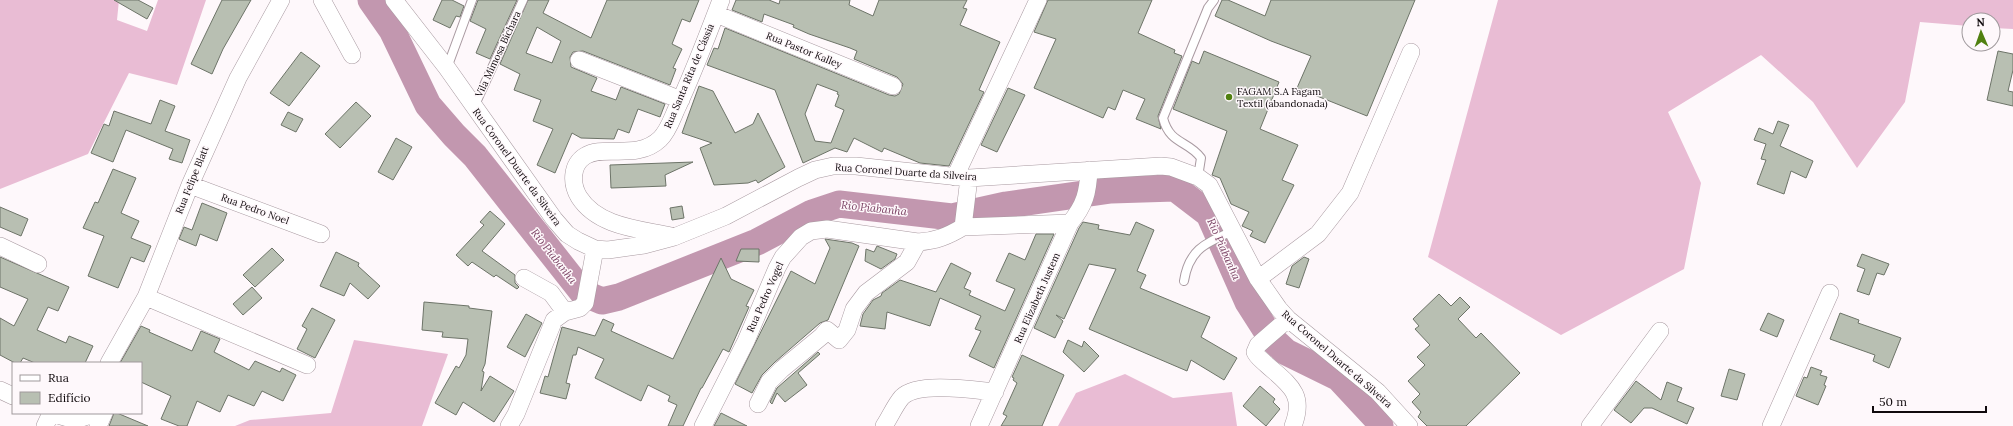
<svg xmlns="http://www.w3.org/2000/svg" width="2013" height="426" viewBox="0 0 2013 426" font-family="Lora,serif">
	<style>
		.forest { fill: #e9bcd4 }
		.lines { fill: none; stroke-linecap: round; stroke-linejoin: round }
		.river { stroke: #c297af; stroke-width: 27 }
		.building { fill: #b8bfb2; stroke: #6d7468; fill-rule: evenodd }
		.lane-casing { stroke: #a99aa1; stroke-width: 10 }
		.street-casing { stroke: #a99aa1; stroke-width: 18 }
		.lane { stroke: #fff; stroke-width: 8 }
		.street { stroke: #fff; stroke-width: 17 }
		.poi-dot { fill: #508010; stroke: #fef8fb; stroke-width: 1.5 }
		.labels { text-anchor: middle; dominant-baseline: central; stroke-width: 3; stroke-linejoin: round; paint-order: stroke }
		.street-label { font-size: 10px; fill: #100a0d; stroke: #fef8fb }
		.poi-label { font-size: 10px; fill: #100a0d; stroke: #fef8fb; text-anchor: start }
		.water-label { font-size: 11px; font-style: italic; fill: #7a4263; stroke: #fef8fb }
	</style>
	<rect width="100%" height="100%" fill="#fef8fb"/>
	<path class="forest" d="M0,0H119L117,20L147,31L158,0H206L177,85L129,73L88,154L0,189Z
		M1498,0H2013V29L1993,28V20H1969V26L1920,22L1905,102L1857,168L1813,102L1761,55L1668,112L1701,183L1684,269L1561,335L1428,257Z
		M354,340L448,354L422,426H235L250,420L331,413Z
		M1125,374L1173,398L1232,392L1237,426H1058L1076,393Z"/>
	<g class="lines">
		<path class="river" d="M371,0L392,30L428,105L454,135L475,156L583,293L602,301L619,297L757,242L812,213L839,204L952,217L1006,205L1111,190L1175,188L1209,214L1248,302L1271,338L1286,352L1339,378L1378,420L1380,426"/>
	</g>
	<path class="building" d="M114,0H138L153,8L147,19Z
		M222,0H251L223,49L212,74L191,64Z
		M442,0H452L464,6L460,17L456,16L450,28L433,20Z
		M478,0H517L490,59L476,53L486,29L470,21Z
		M528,0H549L543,13L591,38L607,0H699L690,22L682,19L672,44L682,49L673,68L676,69L670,85L583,51L573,52L570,57L571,67L597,78L591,91L616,100L621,87L665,104L660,117L638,109L629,133L618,129L614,139L581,138L572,133L555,173L537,165L553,129L533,121L541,100L514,90L520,74L500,64ZM537,27L561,41L552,63L526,53Z
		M736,0H769L779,4L780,0H850L849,5L873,16L879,0H967L963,8L967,9L960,25L1000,42L979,90L984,92L949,166L920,163L884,148L882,152L854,138L847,152L835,148L803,163L775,90L707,65L714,48L718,49L725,28L889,95L895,96L899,94L903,84L897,77L854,59L857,51L850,48L809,34L793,27L794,25L764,14L762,22L732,10ZM817,84L838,92L837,94L839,95L835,106L844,110L831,143L815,141L805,114Z
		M1048,0H1152L1138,33L1175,50L1174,53L1182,56L1158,116L1161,129L1136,119L1145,99L1123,90L1115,110L1108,107L1103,118L1034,88L1056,39L1034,32Z
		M1222,0H1228L1265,16L1271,0H1415L1367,116L1297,88L1311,56L1271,41L1215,16Z
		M1204,51L1279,82L1260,129L1298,145L1282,180L1294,185L1265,243L1250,236L1253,231L1242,226L1249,212L1231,204L1220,178L1212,175L1227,131L1173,109L1192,61L1199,64Z
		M1998,51L2013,54V70L2008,91L2013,92V106L1987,100Z
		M301,52L320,66L289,106L270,93Z
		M699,86L713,91L735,133L753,124L758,113L785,167L758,183L756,180L748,183L714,185L700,148L712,143L682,133Z
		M1008,88L1025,95L997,152L981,145Z
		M160,100L175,106L165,131L190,140L182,163L169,159L173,149L126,130L113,162L91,153L104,124L109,126L114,111L151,124Z
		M356,102L371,116L340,148L325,134Z
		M288,112L303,119L296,132L281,125Z
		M1778,121L1789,125L1780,146L1813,161L1806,178L1791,171L1784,194L1757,184L1766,160L1761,159L1766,144L1754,140L1759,128L1773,134Z
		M396,138L412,147L393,180L378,172Z
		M693,162L665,175L666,186L611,188L610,165Z
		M113,169L136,178L121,213L139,221L131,238L151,246L144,262L131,257L118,288L88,276L104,236L83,228L95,202L98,203Z
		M202,203L227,213L217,241L200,234L196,246L179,239L184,227L192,230Z
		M682,206L684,218L672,220L670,208Z
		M0,207L28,219L21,236L0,227Z
		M490,211L505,224L482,251L515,275V283L519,287L517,289L496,275L494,277L472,262L468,266L456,255L484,225L480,222Z
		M1083,222L1099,225L1098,229L1130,235L1136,222L1154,230L1137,271L1146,275L1140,288L1210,317L1201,337L1237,358L1224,380L1191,360L1187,371L1089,329L1116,269L1089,264L1064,319L1056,315L1063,321L1055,338L1034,328L1079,228Z
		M1036,234H1054L994,368L969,356L981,331L975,329L981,316L940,298L930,326L887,312L885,329L860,326L863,314L873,300L881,296L882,293L900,280L936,292L951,263L971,273L964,288L971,291L969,295L1005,311L1015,289L996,281L1009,253L1025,260Z
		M825,239L852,243L859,246L828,320L820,323L775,362L762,375L752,393L735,384L791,271L815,284L830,248Z
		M877,246L897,254L895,259L881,269L865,261L866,249L874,252Z
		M272,248L284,260L255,287L243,275Z
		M741,249H759V262L736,261Z
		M336,252L359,263L358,266L380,286L368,299L350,283L344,296L320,286Z
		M1862,254L1889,264L1884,275L1877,273L1869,295L1857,291L1865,269L1857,266Z
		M0,257L69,287L58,311L48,307L37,330L66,343L69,336L93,346L85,363H35L23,358L20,363H15L0,355V318L14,326L28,299L0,287Z
		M1304,257L1309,259L1299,288L1286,284L1292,266Z
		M721,258L731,279L754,290L746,306L749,307L729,352L723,349L702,388H701L683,426H668L677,405L668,401L670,396L648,385L641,401L595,378L604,359L578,347L576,355H573L566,383L570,384L566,399L540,393L545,376L548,377L562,327L595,336L603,319L614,324L611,331L673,359Z
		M252,287L262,298L243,315L233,304Z
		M1439,294L1451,306L1460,297L1470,307L1458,319L1476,338L1481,333L1520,373L1466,426H1427L1418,417L1421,412L1412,402L1420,394L1408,381L1425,365L1417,357L1430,345L1415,329L1419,326L1413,319Z
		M424,302L469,306V308L492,311L485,364L482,371L484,372L481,391L490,376L514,391L494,422L463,402L456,415L435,403L456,366L459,368L466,355L468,339L442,337L443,332L422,330Z
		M312,308L335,320L315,358L297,349L307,329L302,326Z
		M1768,313L1784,320L1777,337L1760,330Z
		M1840,313L1859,320L1858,323L1901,338L1889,368L1873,361L1875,355L1830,339Z
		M526,314L542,323L525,357L507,347Z
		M141,326L150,330L149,332L192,351L201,331L220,339L214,352L249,370L255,361L280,372L282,368L296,375L283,401L262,391L254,406L228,395L220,412L197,401L187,426H179L161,419L171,396L141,382V363H120Z
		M1068,340L1082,347L1084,341L1099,356L1084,372L1063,352Z
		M818,352L820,354L798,373L807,385L785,402L777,393L772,404L770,402L777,388Z
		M1022,355L1064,375L1042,426H1001L1007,416L1003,414L1017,383L1013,380L1014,378L1012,377Z
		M1811,367L1822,371L1820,375L1827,377L1824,385L1826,386L1818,405L1796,396L1804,377L1807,378Z
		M1729,369L1745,374L1737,400L1721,396Z
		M1636,381L1661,400L1667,382L1682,388L1677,401L1694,408L1687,424L1652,408H1644L1631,423L1614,410Z
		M1260,386L1275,399L1273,402L1280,409L1266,426L1243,406Z
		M114,413H117L148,426H109Z
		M721,413L747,426H714Z"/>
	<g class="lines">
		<g class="lane-casing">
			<path id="lane" d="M447,68L472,0
				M474,107L523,0
				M1198,177L1201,158C1188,140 1170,145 1163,118L1208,8L1214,0
				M1184,281C1189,249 1206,243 1233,231"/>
		</g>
		<g class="street-casing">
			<path id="street" d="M322,0L352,55
				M394,0L447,68L554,219L567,234L578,241L595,249L608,250L644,245L674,237L726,216L798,178L815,170L833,166H856L969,178L1161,166L1171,167L1198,177L1209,185L1258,279L1279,309L1288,319L1378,392L1409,426
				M716,14L893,86
				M579,60L681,100
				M955,177L1038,0
				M190,185L321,234
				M963,227L969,178
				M671,236C640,229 598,227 579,197C571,184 571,165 585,156C603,144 637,161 660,139C668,131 672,119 676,110C693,74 707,37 721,0
				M0,246L38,264
				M524,278L551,293L565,312
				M1258,279L1318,234L1350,193L1411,52
				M146,297L307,365
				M1288,319L1258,345L1255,352C1257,357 1262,360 1266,364C1288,384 1306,393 1293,426
				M109,363L146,297L190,185L238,78L281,0
				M0,390L13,396
				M758,404L769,382L782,369L822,336L827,330L839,340L847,330L854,309L866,293L907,262L918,242
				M53,413C67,419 79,422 93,413
				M45,426L51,413
				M98,426L104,413
				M509,426L516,414L554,320L565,312L580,308L585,303L595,249
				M703,426L746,341L777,268L783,257L801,237L811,231L827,229L918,242C936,241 948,236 963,227L1070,223
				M884,426C890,417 895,405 902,397C918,381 974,390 995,392
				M979,426L1070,223C1085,205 1088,192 1089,170
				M1590,426L1660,331
				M1771,426L1830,293"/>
		</g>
		<use href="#lane" class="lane"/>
		<use href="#street" class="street"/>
	</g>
	<circle class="poi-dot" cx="1229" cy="97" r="4"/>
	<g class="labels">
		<g class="street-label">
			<text transform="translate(804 50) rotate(22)">Rua Pastor Kalley</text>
			<text transform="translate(498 54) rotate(-65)">Vila Mimosa Bichara</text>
			<text transform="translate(689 76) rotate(-67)">Rua Santa Rita de Cássia</text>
			<text transform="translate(517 167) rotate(54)">Rua Coronel Duarte da Silveira</text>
			<text transform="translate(906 172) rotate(4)">Rua Coronel Duarte da Silveira</text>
			<text transform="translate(192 180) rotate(-68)">Rua Felipe Blatt</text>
			<text transform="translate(255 209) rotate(20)">Rua Pedro Noel</text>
			<text transform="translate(765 297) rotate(-66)">Rua Pedro Vogel</text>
			<text transform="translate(1037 298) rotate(-66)">Rua Elizabeth Justem</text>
			<text transform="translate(1337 359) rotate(41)">Rua Coronel Duarte da Silveira</text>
		</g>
		<g class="poi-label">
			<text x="1237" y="91">FAGAM S.A Fagam<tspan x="1237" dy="12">Textil (abandonada)</tspan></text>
		</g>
		<g class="water-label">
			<text transform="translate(874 208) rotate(6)">Rio Piabanha</text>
			<text transform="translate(1224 249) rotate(66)">Rio Piabanha</text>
			<text transform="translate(554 256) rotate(52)">Rio Piabanha</text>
		</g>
	</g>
	<rect x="12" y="362" width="130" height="52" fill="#fef8fb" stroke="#9f999c"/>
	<rect x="20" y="375" width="20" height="6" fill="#ffffff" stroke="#9f999c"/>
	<text x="48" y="382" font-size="12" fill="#100a0d">Rua</text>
	<rect x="20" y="392" width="20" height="12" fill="#b8bfb2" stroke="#9f999c"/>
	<text x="48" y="402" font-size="12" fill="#100a0d">Edifício</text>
	<g transform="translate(1981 32) rotate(358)"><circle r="19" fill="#fef8fb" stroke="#9f999c"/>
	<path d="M0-3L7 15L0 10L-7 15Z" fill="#508010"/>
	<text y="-6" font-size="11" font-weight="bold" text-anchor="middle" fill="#100a0d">N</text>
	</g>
	<path d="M1873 406v6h113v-6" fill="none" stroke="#100a0d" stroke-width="2"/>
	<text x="1879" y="406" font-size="12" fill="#100a0d" stroke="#fef8fb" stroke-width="3" paint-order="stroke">50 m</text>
</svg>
